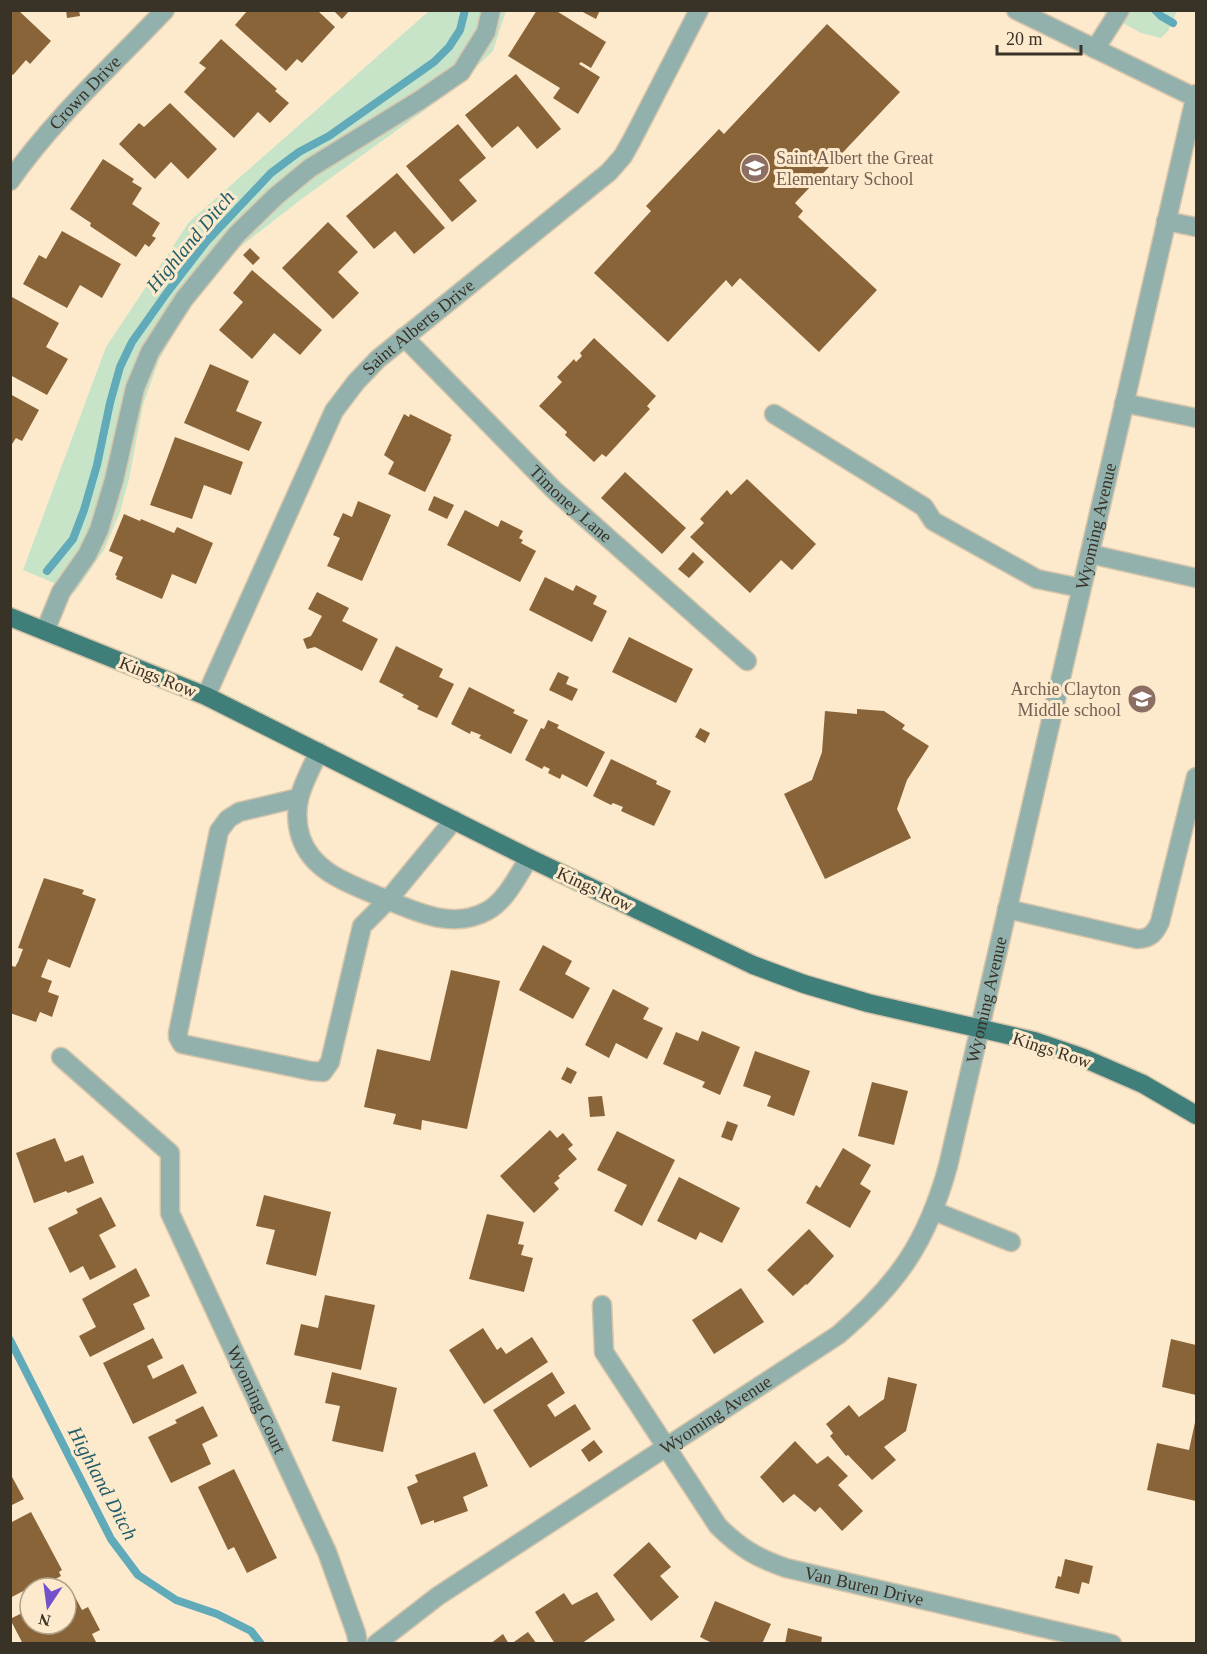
<svg xmlns="http://www.w3.org/2000/svg" width="1207" height="1654" viewBox="0 0 1207 1654" font-family="'Times New Roman',serif">
	<style>
		.green { fill: #c7e4c9 }
		.lines { fill: none; stroke-linecap: round; stroke-linejoin: round }
		.stream { stroke: #61aaba; stroke-width: 8 }
		.building { fill: #8a6439 }
		.minor-casing { stroke: #d6c5ab; stroke-width: 21 }
		.major-casing { stroke: #d6c5ab; stroke-width: 21 }
		.minor { stroke: #92b1ad; stroke-width: 18 }
		.major { stroke: #407e79; stroke-width: 18 }
		.labels { text-anchor: middle; dominant-baseline: central; stroke-width: 6; stroke-linejoin: round; paint-order: stroke }
		.street-label { font-size: 18px; fill: #393227; stroke: #fdeacc }
		.education-label { font-size: 18px; fill: #785e54; stroke: #fdeacc; text-anchor: start }
		.water-label { font-size: 20px; font-style: italic; fill: #215e6a; stroke: #fdeacc }
	</style>
	<rect width="100%" height="100%" fill="#fdeacc"/>
	<path class="green" d="M1106,10L1177,11L1168,31L1161,38L1141,33L1104,13Z
		M429,11H506L493,51L450,92L303,198L236,250L188,307L159,360L143,405L129,479L120,512L104,550L75,592L23,570L106,347L189,222Z"/>
	<g class="lines">
		<path class="stream" d="M1155,10L1161,16L1173,23
			M47,571L73,539L84,510L97,465L110,403L120,367L132,342L166,294L206,242L271,173L299,152L329,136L434,62L449,47L460,30L465,10
			M10,1340L111,1539L138,1575L176,1600L217,1614L251,1631L261,1644"/>
	</g>
	<path class="building" d="M10,10H18L51,41L30,64L26,60L13,75L10,73Z
		M66,10H79L80,16L67,18Z
		M248,10H317L335,27L302,63L297,59L286,71L235,25Z
		M333,10H350L342,19Z
		M537,10H555L606,42L591,68L581,62L579,64L600,77L578,114L553,98L560,88L508,56Z
		M579,10H600L596,19Z
		M827,24L900,92L795,203L803,211L798,217L877,290L819,352L740,278L732,287L726,280L668,342L594,273L651,211L646,206L719,129L724,134Z
		M221,39L277,89L275,91L289,103L270,123L258,112L234,138L184,92L206,68L199,63Z
		M516,74L561,129L537,149L518,126L492,148L465,115Z
		M170,103L217,149L188,179L171,162L155,179L119,144L139,123L144,127Z
		M458,124L486,158L459,180L477,201L452,222L406,166Z
		M103,159L134,179L132,182L142,188L132,204L160,223L152,236L156,238L149,247L145,244L136,257L90,226L91,223L70,209Z
		M397,173L445,228L414,254L395,231L374,249L346,216Z
		M328,222L358,252L338,272L359,293L333,319L282,268Z
		M62,231L121,264L102,298L80,285L67,308L23,284L39,255L46,259Z
		M250,248L260,258L253,265L243,255Z
		M252,270L322,330L300,355L274,333L252,359L219,330L243,302L233,293Z
		M12,297L59,323L46,347L68,359L47,395L10,375V301Z
		M594,338L656,396L647,406L650,409L606,457L602,454L594,462L565,435L567,432L539,406L562,382L557,377L574,359L576,362L582,356L580,353Z
		M210,364L249,381L236,411L262,422L249,451L184,423Z
		M10,394L39,410L22,441L16,438L10,447Z
		M404,414L409,417L410,414L452,435L450,438L451,439L425,492L388,474L394,462L384,455Z
		M175,437L243,462L231,495L204,485L192,519L150,505Z
		M625,472L686,528L662,554L601,498Z
		M747,479L816,544L792,570L781,560L750,593L690,537L704,523L700,519L727,490L731,495Z
		M434,496L454,505L447,519L428,510Z
		M358,501L391,515L362,581L327,566L340,538L333,535L343,513L352,517Z
		M465,510L498,527L501,520L523,531L519,538L523,540L521,543L536,551L520,582L447,545Z
		M124,514L140,521L141,519L174,533L177,527L213,543L196,584L172,574L162,599L116,579L117,576L115,575L123,557L109,551Z
		M693,552L704,562L689,578L678,569Z
		M545,577L573,591L576,585L597,596L593,604L607,611L592,642L529,610Z
		M317,592L349,608L342,621L378,639L362,671L315,647L307,649L303,639L311,636L322,616L308,609Z
		M629,637L693,669L676,703L612,672Z
		M396,646L443,669L439,677L454,684L437,718L417,709L419,706L402,697L404,695L379,682Z
		M558,672L569,677L566,684L578,689L572,701L549,690Z
		M469,687L515,710L513,713L528,720L511,754L479,738L481,735L471,731L470,734L451,724Z
		M857,709L884,711L905,725L902,729L929,746L907,780L897,809L911,838L825,879L784,794L812,780L822,752L825,711L857,714Z
		M548,720L559,725L557,728L605,752L587,787L562,774L560,779L548,773L550,769L544,766L542,769L525,760L541,728L544,729Z
		M700,728L710,733L705,743L695,737Z
		M611,759L657,781L656,784L671,791L654,826L621,811L623,807L613,803L611,805L593,796Z
		M44,878L84,890L82,894L96,899L70,968L48,959L41,977L52,981L48,992L59,996L52,1017L40,1012L36,1022L10,1013V965L15,967L18,962L23,949L18,948Z
		M543,945L572,961L565,974L590,988L573,1019L519,990Z
		M451,970L500,981L467,1129L422,1120L421,1130L393,1124L396,1114L364,1107L377,1049L430,1061Z
		M613,989L649,1008L643,1019L663,1028L647,1059L616,1043L609,1058L585,1045Z
		M702,1031L740,1047L720,1095L702,1087L705,1082L663,1064L676,1032L698,1041Z
		M755,1051L810,1071L794,1116L767,1106L771,1096L743,1086Z
		M567,1067L577,1072L571,1084L561,1079Z
		M872,1082L908,1091L894,1145L858,1136Z
		M602,1096L605,1116L590,1117L588,1097Z
		M727,1121L738,1125L732,1141L721,1137Z
		M550,1130L557,1138L563,1133L573,1145L568,1149L577,1159L558,1176L560,1178L554,1183L559,1189L534,1213L500,1176Z
		M617,1131L675,1160L642,1226L614,1211L627,1185L597,1170Z
		M55,1138L65,1162L83,1155L94,1183L68,1193L66,1191L34,1203L16,1153Z
		M843,1148L871,1165L860,1184L871,1191L850,1228L806,1203L816,1185L820,1188Z
		M679,1177L740,1208L722,1243L700,1232L696,1240L657,1221Z
		M264,1195L331,1212L316,1276L266,1264L275,1230L256,1226Z
		M101,1197L116,1226L99,1235L116,1267L90,1280L83,1266L70,1273L48,1228L78,1213L76,1209Z
		M487,1214L524,1222L518,1244L524,1245L521,1255L533,1258L524,1292L469,1279Z
		M809,1229L834,1256L807,1285L806,1284L793,1296L767,1270Z
		M136,1268L150,1296L133,1304L145,1329L90,1357L79,1336L96,1327L82,1299Z
		M741,1288L764,1322L714,1354L692,1320Z
		M325,1295L375,1305L361,1370L294,1355L301,1324L318,1328Z
		M483,1328L497,1350L501,1347L506,1354L532,1337L548,1362L484,1404L449,1350Z
		M153,1338L163,1358L147,1366L153,1379L183,1364L197,1393L133,1424L103,1363Z
		M1171,1339L1196,1345V1395L1162,1387Z
		M332,1372L397,1388L383,1452L332,1441L340,1406L325,1403Z
		M552,1372L565,1393L547,1405L555,1417L575,1404L591,1429L530,1468L493,1410Z
		M888,1377L917,1384L906,1431L884,1447L896,1460L872,1480L848,1455L846,1456L830,1436L833,1433L826,1424L849,1405L859,1417L884,1399Z
		M203,1406L218,1436L202,1444L211,1464L171,1483L148,1437L177,1423L175,1420Z
		M1196,1418V1501L1147,1490L1157,1443L1189,1450Z
		M594,1440L603,1452L589,1462L581,1450Z
		M795,1441L817,1464L828,1456L848,1476L838,1485L863,1511L842,1531L820,1507L815,1512L794,1494L783,1503L760,1477Z
		M475,1452L488,1486L463,1497L468,1511L434,1523V1520L421,1525L407,1487L418,1482L415,1475Z
		M234,1469L277,1558L247,1573L234,1547L228,1550L198,1487Z
		M10,1473L24,1499L10,1506Z
		M31,1512L62,1570L59,1572L61,1576L50,1582L48,1578L10,1598V1523Z
		M649,1542L671,1567L660,1576L679,1597L651,1621L613,1575Z
		M1065,1559L1093,1566L1089,1584L1082,1582L1079,1594L1055,1588L1058,1576L1061,1577Z
		M597,1592L615,1620L581,1644H555L535,1612L564,1593L572,1605Z
		M74,1595L82,1610L88,1607L100,1630L92,1634L97,1644H23L10,1619L30,1609V1624H66V1599Z
		M715,1601L771,1624L762,1644H714L700,1637Z
		M788,1628L822,1637L821,1644H785Z
		M528,1632L537,1644H511Z
		M503,1634L509,1644H490Z"/>
	<g class="lines">
		<g class="minor-casing">
			<g id="minor">
				<path d="M1016,10L1196,98"/>
				<path d="M1095,49L1120,10"/>
				<path id="s1" d="M10,181C54,118 112,66 165,10"/>
				<path d="M1166,221L1196,227"/>
				<path id="s2" d="M404,337L554,490L747,661"/>
				<path d="M1124,403L1196,418"/>
				<path d="M774,414L924,507L933,521L1037,579L1081,588"/>
				<path d="M1090,554L1196,578"/>
				<path d="M45,631L61,592L87,555L99,530L114,480L135,388L150,352L184,299L237,234L276,196L310,168L420,100L461,72L486,32L491,10"/>
				<path id="s3" d="M206,696L334,411L356,382L378,359L609,172L623,156L632,140L699,10"/>
				<path d="M319,752C305,781 290,804 301,838C313,872 348,883 378,896C412,910 451,931 487,911C506,901 518,875 529,858"/>
				<path d="M298,798L239,812L228,819L219,831L178,1033V1037L182,1044L311,1071L323,1072L330,1062L362,926L388,900L454,820"/>
				<path d="M1007,909L1137,939C1150,939 1155,933 1160,922L1196,777"/>
				<path id="s4" d="M61,1057L170,1153V1213L327,1552L356,1633L358,1644"/>
				<path d="M934,1211L1011,1242"/>
				<path id="s5" d="M602,1305L604,1352L718,1526C740,1548 757,1558 786,1568L1112,1644"/>
				<path id="s6" d="M376,1644L438,1596L838,1335C898,1284 927,1242 948,1166L1196,94"/>
			</g>
		</g>
		<g class="major-casing">
			<path id="major" d="M10,617L206,696L529,858L753,965L804,984L868,1003L1034,1041L1081,1057L1143,1084L1196,1115"/>
		</g>
		<use href="#minor" class="minor"/>
		<use href="#major" class="major"/>
	</g>
	<defs>
		<g id="school-disc" transform="scale(1.5)"><circle r="9.5" fill="#8d6e63" stroke="#fdeacc"/><path d="M0-5L7-2L0 1L-7-2ZM-4 1L0 2.5L4 1V4Q0 6-4 4Z" fill="#fff"/></g>
	</defs>
	<g fill-rule="evenodd">
		<use href="#school-disc" x="755" y="168"/>
		<use href="#school-disc" x="1142" y="699"/>
	</g>
	<g class="labels">
		<g class="street-label">
			<text stroke="none"><textPath href="#s1" startOffset="116">Crown Drive</textPath></text>
			<text stroke="none"><textPath href="#s3" startOffset="432">Saint Alberts Drive</textPath></text>
			<text stroke="none"><textPath href="#s2" startOffset="236">Timoney Lane</textPath></text>
			<text stroke="none"><textPath href="#s6" startOffset="1418">Wyoming Avenue</textPath></text>
			<text transform="translate(158 677) rotate(22)">Kings Row</text>
			<text transform="translate(595 889) rotate(25)">Kings Row</text>
			<text stroke="none"><textPath href="#s6" startOffset="932">Wyoming Avenue</textPath></text>
			<text transform="translate(1052 1050) rotate(18)">Kings Row</text>
			<text stroke="none"><textPath href="#s4" startOffset="411">Wyoming Court</textPath></text>
			<text stroke="none"><textPath href="#s6" startOffset="410">Wyoming Avenue</textPath></text>
			<text stroke="none"><textPath href="#s5" startOffset="416">Van Buren Drive</textPath></text>
		</g>
		<g class="education-label">
			<text x="776" y="158">Saint Albert the Great<tspan x="776" dy="21">Elementary School</tspan></text>
			<text x="1121" y="689" text-anchor="end">Archie Clayton<tspan x="1121" dy="21">Middle school</tspan></text>
		</g>
		<g class="water-label">
			<text transform="translate(190 241) rotate(-50)">Highland Ditch</text>
			<text transform="translate(103 1483) rotate(62)">Highland Ditch</text>
		</g>
	</g>
	<rect width="1207" height="1654" fill="none" stroke="#393227" stroke-width="24"/>
	<g transform="translate(48 1606) rotate(193)"><circle r="28" fill="#fdeacc" stroke="#afa08a" stroke-width="1.5"/>
	<path d="M0-4.5L10 22L0 15L-10 22Z" fill="#7251cb"/>
	<text y="-9" font-size="16" font-weight="bold" text-anchor="middle" fill="#393227">N</text>
	</g>
	<path d="M997 45v9h84v-9" fill="none" stroke="#393227" stroke-width="3"/>
	<text x="1006" y="45" font-size="18" fill="#393227" stroke="#fdeacc" stroke-width="4.5" paint-order="stroke">20 m</text>
</svg>
